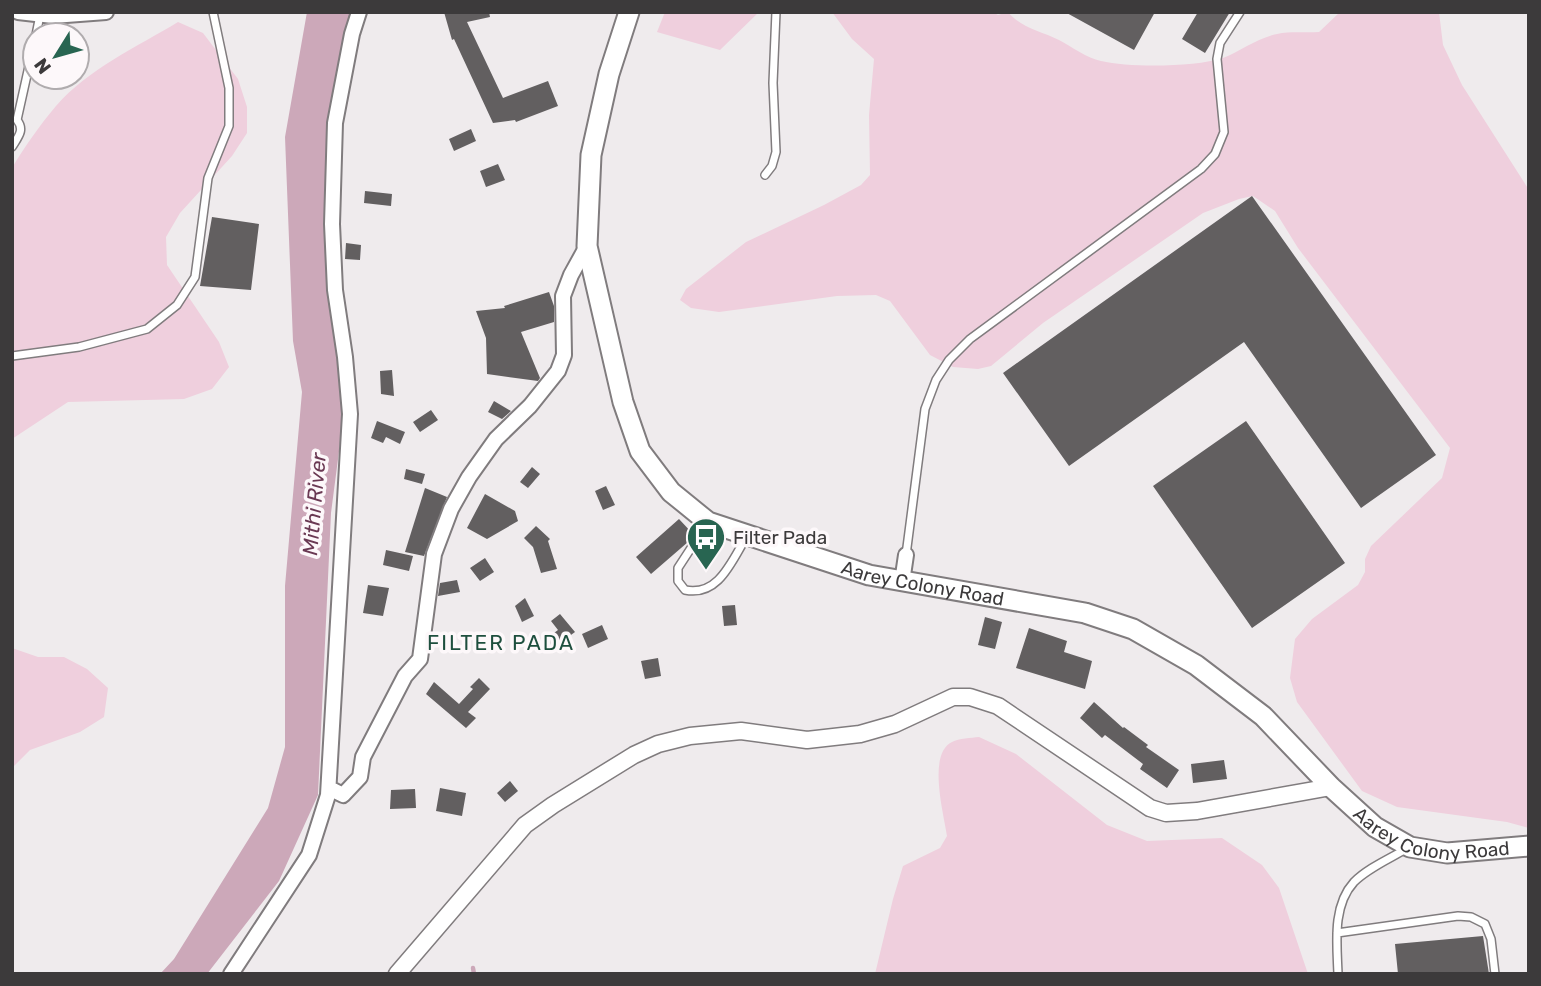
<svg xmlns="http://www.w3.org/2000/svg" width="1541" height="986" viewBox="0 0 1541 986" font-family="Rubik,sans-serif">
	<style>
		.green { fill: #efcfdd }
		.water { fill: #cca8b9 }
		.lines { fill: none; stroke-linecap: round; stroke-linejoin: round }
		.stream { stroke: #cca8b9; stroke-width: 4.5 }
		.building { fill: #625f60 }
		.service-casing { stroke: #807c7e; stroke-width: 10 }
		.minor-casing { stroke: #807c7e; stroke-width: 18 }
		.tertiary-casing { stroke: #807c7e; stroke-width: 19 }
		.secondary-casing { stroke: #807c7e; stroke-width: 23 }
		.service { stroke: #fff; stroke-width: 7 }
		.minor { stroke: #fff; stroke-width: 14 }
		.tertiary { stroke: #fff; stroke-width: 16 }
		.secondary { stroke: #fff; stroke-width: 19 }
		.labels { text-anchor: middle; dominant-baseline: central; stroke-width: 7; stroke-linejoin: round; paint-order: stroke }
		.poi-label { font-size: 19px; fill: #3c3a3b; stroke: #fdf8fa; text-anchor: start }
		.street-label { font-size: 19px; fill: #3c3a3b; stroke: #fdf8fa }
		.water-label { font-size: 21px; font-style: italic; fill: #6a3953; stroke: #fdf8fa }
		.neighbourhood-label { font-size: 21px; letter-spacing: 2px; fill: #1e4f3e; stroke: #fdf8fa }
	</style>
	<rect width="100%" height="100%" fill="#efebed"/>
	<path class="green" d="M665,12H759L720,50L657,32Z
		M832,12H993L998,15L1008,12C1021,28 1041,31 1059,40C1072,47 1087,58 1101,61C1131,68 1195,67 1223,58C1241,51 1257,38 1277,34C1290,31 1306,33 1319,32L1340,12H1439L1443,45L1462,85L1529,190V828L1507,822L1397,807L1362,791L1297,702L1290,678L1295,639L1312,619L1358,585L1365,572V559L1371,546L1442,478L1450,448L1298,248L1275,211L1253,196L1239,199L1203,213L1043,323L991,366L978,369L953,367L930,355L890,301L876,295L837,296L719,312L691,308L680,300L686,289L746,242L824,205L861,185L870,175L869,115L874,59L852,39Z
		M178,22L203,33L238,79L247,107V133L232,156L180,213L166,237L167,265L219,342L229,367L212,389L184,399L68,402L12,439V168C25,146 40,125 56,106C88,69 137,47 178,22Z
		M12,648L38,657H64L87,669L108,688L104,717L80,732L30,750L12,768Z
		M979,737L1016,754L1107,825L1147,841L1222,838L1262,865L1279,888L1308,974H875L893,899L903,866L940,848L947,836C944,814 927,754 952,742C959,738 971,738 979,737Z"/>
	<path class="water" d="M307,12H358L327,125L331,301L344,413L331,513L318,795L279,881L207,974H160L174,959L268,808L285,747V586L302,392L293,341L285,137Z"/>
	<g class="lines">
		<path class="stream" d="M473,968L474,974"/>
	</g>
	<path class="building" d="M444,12H489L490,17L467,22L503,98L548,81L558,106L516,122L515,120L493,123L454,39L452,40Z
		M1065,12H1155L1134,50Z
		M1198,12H1230L1205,53L1182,39Z
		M471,129L476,141L454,151L449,139Z
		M498,164L505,180L486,187L480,171Z
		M365,191L392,194L391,206L364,203Z
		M1252,196L1436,455L1361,508L1244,342L1069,466L1003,373Z
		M212,217L259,224L251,290L200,286Z
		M346,243L361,245L360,260L345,259Z
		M549,292L554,306V322L521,332L540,378L538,381L487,374L486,338L476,311L505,308L504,306Z
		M392,370L394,396L381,394L380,371Z
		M494,401L511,411L502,419L488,412Z
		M431,410L438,420L420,432L413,422Z
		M377,421L405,432L400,444L386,437L383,443L371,438Z
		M1246,421L1345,563L1252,628L1153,486Z
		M532,467L540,474L528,488L520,482Z
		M406,469L425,474L422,484L404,479Z
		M606,486L615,505L603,510L595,491Z
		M425,488L447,497L424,556L405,552Z
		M485,494L515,511L518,521L487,539L467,528Z
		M679,519L693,534L688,542L651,574L636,557Z
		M536,526L550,539L548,541L557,569L541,573L533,547L524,538Z
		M386,550L413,556L409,571L383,565Z
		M485,558L494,572L480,581L470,568Z
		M457,580L460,592L438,596L440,583Z
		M368,585L389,588L383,616L363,613Z
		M525,598L534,616L522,622L515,606Z
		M735,605L737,625L724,626L722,606Z
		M560,614L575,632L553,648L546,639L558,630L551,621Z
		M985,617L1002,622L995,649L978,645Z
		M602,625L608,639L588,648L582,634Z
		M1029,628L1067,641L1064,652L1092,661L1085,689L1016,668Z
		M658,658L661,676L645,679L641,661Z
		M479,678L490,689L468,712L476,718L466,728L426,694L434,682L459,704L473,689L470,687Z
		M1094,702L1123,728L1124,727L1148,745L1146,747L1179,770L1167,788L1140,769L1143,764L1105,735L1102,738L1080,718Z
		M1224,760L1227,779L1193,783L1191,764Z
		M510,781L518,791L505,802L497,793Z
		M440,788L466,793L462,816L436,811Z
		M415,789L416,808L390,809L391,790Z
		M1483,936L1489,974H1398L1395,944Z"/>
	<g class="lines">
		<g class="service-casing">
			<path id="service" d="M36,35L40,15
				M12,147C18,137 25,130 17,120L35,39
				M765,175L772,166L776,152L773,83L776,12
				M12,356L79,347L147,329L177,305L195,277L208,178L229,126V88L213,12
				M708,522L678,568V581L685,590C719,597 732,560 747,536
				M906,555L925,409L936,380L949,360L970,339L1201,169L1215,154L1224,132L1217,59L1220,43L1240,12
				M1337,933L1458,916L1471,917L1485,924L1491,939L1495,974
				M1338,974C1337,944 1332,906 1354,882C1368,868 1389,859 1406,849"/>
		</g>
		<g class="minor-casing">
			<path id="minor" d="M18,12L53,16L106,12
				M902,582L906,555
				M329,788L343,795L360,777L363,757L405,676L420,659L434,554L451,509L469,477L496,439L530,406L558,371L564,355L563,296L571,275L587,246
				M231,974L309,855L328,795L350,414L345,357L335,290L332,224L335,123L352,34L359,12"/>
		</g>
		<g class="tertiary-casing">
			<path id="tertiary" d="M397,974L525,825L553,805L634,755L658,744L690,736L741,731L807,740L860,734L895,724L953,697H970L998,706L1150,808L1166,813L1197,811L1331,787"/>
		</g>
		<g class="secondary-casing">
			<g id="secondary">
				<path id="s1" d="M629,12L609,74L591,155L587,246L623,402L640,451L671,492L708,522L869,575L1085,613L1133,629L1196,665L1263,716L1331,787L1375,827L1410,847L1447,853L1529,846"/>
			</g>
		</g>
		<use href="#service" class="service"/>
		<use href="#minor" class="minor"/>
		<use href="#tertiary" class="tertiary"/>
		<use href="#secondary" class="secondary"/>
	</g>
	<defs>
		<g id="bus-pin" transform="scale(2.0125)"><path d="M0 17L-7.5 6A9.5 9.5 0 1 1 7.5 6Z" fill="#286551" stroke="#fdf8fa"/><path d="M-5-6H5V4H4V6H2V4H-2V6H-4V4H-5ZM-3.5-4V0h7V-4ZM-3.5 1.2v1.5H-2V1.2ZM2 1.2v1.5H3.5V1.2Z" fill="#fff"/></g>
	</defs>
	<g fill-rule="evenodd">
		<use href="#bus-pin" x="706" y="537"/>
	</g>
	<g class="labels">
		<g class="poi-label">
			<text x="733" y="537">Filter Pada</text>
		</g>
		<g class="street-label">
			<text stroke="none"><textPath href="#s1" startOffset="774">Aarey Colony Road</textPath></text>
			<text stroke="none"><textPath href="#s1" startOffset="1362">Aarey Colony Road</textPath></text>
		</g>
		<g class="water-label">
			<text transform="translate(314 504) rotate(-85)">Mithi River</text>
		</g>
		<g class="neighbourhood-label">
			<text x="501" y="642">FILTER PADA</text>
		</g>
	</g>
	<rect width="1541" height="986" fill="none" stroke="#3c3a3b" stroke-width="28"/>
	<g transform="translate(56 56) rotate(233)"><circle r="33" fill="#fdf8fa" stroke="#b0acae" stroke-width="2"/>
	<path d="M0-5L12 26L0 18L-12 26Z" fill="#286551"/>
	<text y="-10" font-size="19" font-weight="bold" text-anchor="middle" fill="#3c3a3b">N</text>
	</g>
</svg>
